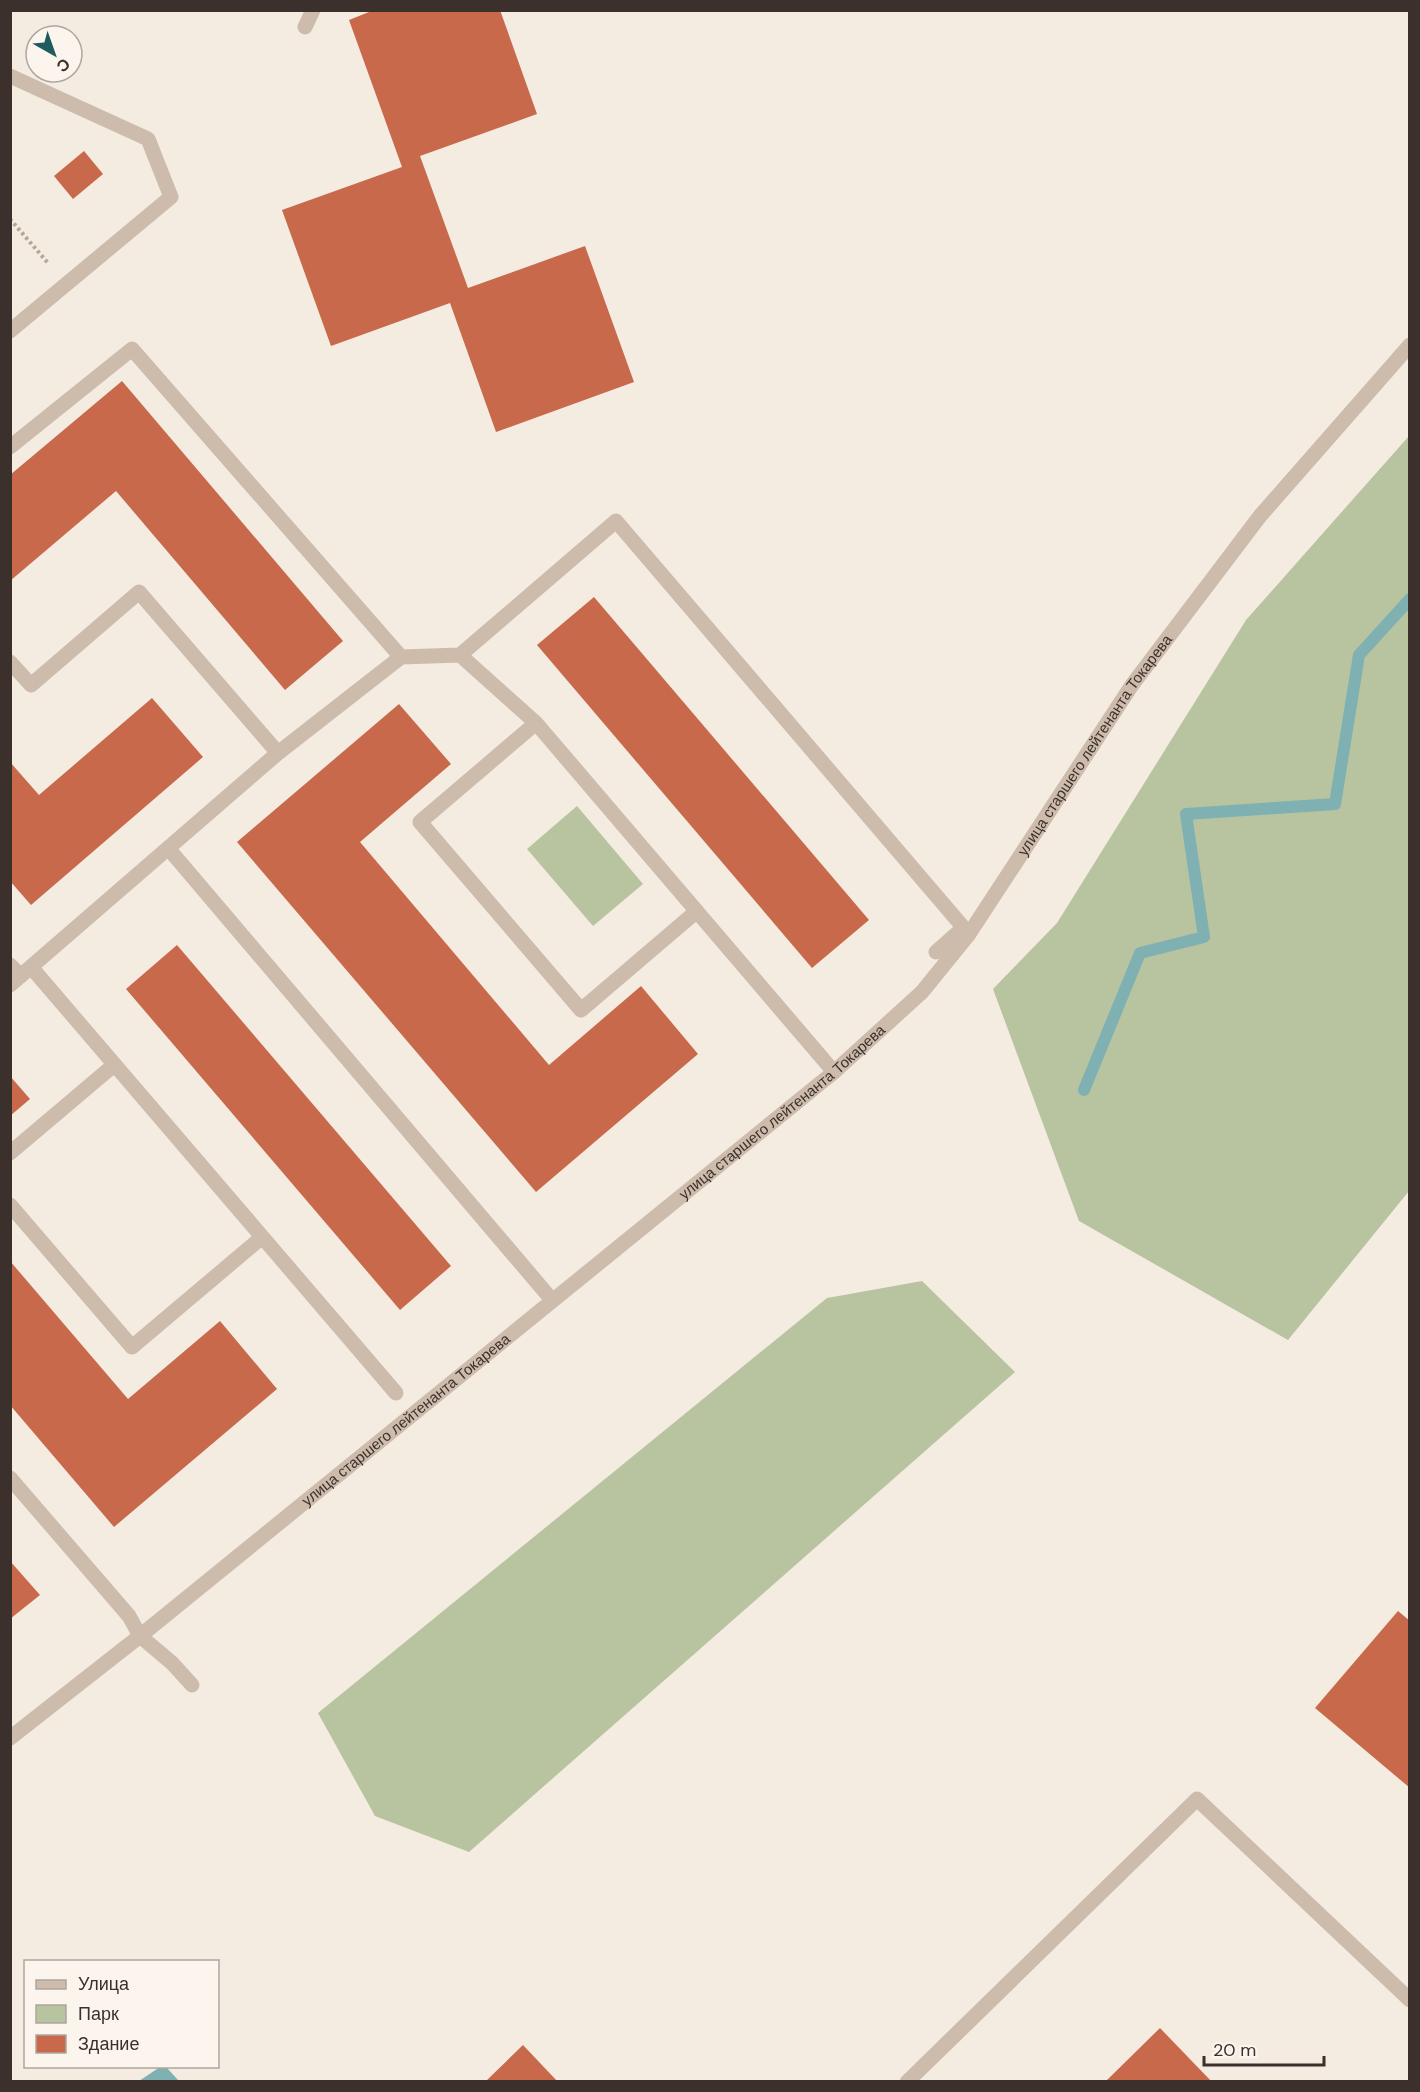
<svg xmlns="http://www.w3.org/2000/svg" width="1420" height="2092" viewBox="0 0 1420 2092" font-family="'DM Sans',sans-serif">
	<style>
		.green { fill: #b8c4a0 }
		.water { fill: #7fb0b2 }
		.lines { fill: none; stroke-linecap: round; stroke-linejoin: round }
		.stream { stroke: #7fb0b2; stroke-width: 12 }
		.building { fill: #c8694b }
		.path { stroke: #b9a596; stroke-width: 4; stroke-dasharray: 3 3; stroke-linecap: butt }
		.service { stroke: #cdbbac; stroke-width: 15 }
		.minor { stroke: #cdbbac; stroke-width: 15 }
		.labels { text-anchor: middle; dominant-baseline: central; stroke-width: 4.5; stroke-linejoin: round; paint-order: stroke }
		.street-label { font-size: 15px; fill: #3b302b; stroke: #fbf5ee }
	</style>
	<rect width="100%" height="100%" fill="#f4ebe1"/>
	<path class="green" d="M1409,436V1191L1288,1340L1079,1221L993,989L1057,923L1246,620Z
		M577,806L643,884L593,926L527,849Z
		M922,1281L1015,1372L469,1852L375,1816L318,1713L827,1298Z"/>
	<path class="water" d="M160,2067H166L179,2081H139Z"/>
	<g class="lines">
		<path class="stream" d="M1084,1090L1140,953L1204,937L1186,814L1335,804L1359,655L1410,599"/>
	</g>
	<path class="building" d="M374,10H500L537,114L420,156L468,288L585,246L634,382L496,432L450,303L331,346L282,210L402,167L349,20Z
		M84,151L103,174L73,199L54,176Z
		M122,381L343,641L285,690L116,491L10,581V475Z
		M594,597L869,920L812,968L537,645Z
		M152,698L203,757L31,905L10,881V762L39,795Z
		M399,704L451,764L360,842L549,1065L641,986L698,1054L536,1192L237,842Z
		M177,945L451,1266L400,1310L126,989Z
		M10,1076L30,1099L10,1116Z
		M10,1261L128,1399L220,1321L277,1389L114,1527L10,1405Z
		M10,1561L40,1595L10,1619Z
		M1398,1611L1410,1621V1788L1315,1708Z
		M1160,2028L1212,2082H1105Z
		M523,2045L558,2082H485Z"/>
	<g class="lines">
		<path class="path" d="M10,219L48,263"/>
		<path class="service" d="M305,27L313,10
			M10,76L148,139L171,197L10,331
			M10,447L132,349L401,657
			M10,662L31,685L139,592L278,753
			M536,723L420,822L581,1010L697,911
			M168,848L552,1300
			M936,952L963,928
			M10,965L21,976
			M31,967L396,1393
			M10,985L278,753L401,657L460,655
			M834,1072L536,723L460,655L616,521L969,934
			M10,1153L114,1065
			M10,1205L132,1347L261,1238
			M10,1478L129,1616L140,1636L172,1663L192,1685"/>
		<g class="minor">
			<path id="s1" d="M10,1738L140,1636L834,1072L922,992L969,934L1132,685L1260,516L1410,345"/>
			<path d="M907,2082L1197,1799L1410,2000"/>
		</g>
	</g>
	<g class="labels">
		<g class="street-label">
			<text stroke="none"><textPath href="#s1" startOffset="1480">улица старшего лейтенанта Токарева</textPath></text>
			<text stroke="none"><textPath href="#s1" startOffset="994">улица старшего лейтенанта Токарева</textPath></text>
			<text stroke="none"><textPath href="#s1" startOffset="508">улица старшего лейтенанта Токарева</textPath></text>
		</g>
	</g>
	<rect width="1420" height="2092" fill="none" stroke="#3b302b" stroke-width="24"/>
	<rect x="24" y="1960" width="195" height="108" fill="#fbf5ee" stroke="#aea6a0" stroke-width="1.5"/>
	<rect x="36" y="1980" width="30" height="9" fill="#cdbbac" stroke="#aea6a0" stroke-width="1.5"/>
	<text x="78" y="1990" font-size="18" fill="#3b302b">Улица</text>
	<rect x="36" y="2005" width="30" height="18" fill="#b8c4a0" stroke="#aea6a0" stroke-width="1.5"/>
	<text x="78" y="2020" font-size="18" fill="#3b302b">Парк</text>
	<rect x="36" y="2035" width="30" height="18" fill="#c8694b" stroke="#aea6a0" stroke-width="1.5"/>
	<text x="78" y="2050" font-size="18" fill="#3b302b">Здание</text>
	<g transform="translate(54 54) rotate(140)"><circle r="28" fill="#fbf5ee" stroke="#aea6a0" stroke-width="1.5"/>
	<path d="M0-4.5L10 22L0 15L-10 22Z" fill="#1f5a5e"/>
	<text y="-9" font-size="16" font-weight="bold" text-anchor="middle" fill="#3b302b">С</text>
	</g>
	<path d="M1204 2056v9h120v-9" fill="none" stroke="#3b302b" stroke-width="3"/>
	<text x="1213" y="2056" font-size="18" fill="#3b302b" stroke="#fbf5ee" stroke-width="4.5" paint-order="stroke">20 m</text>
</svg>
